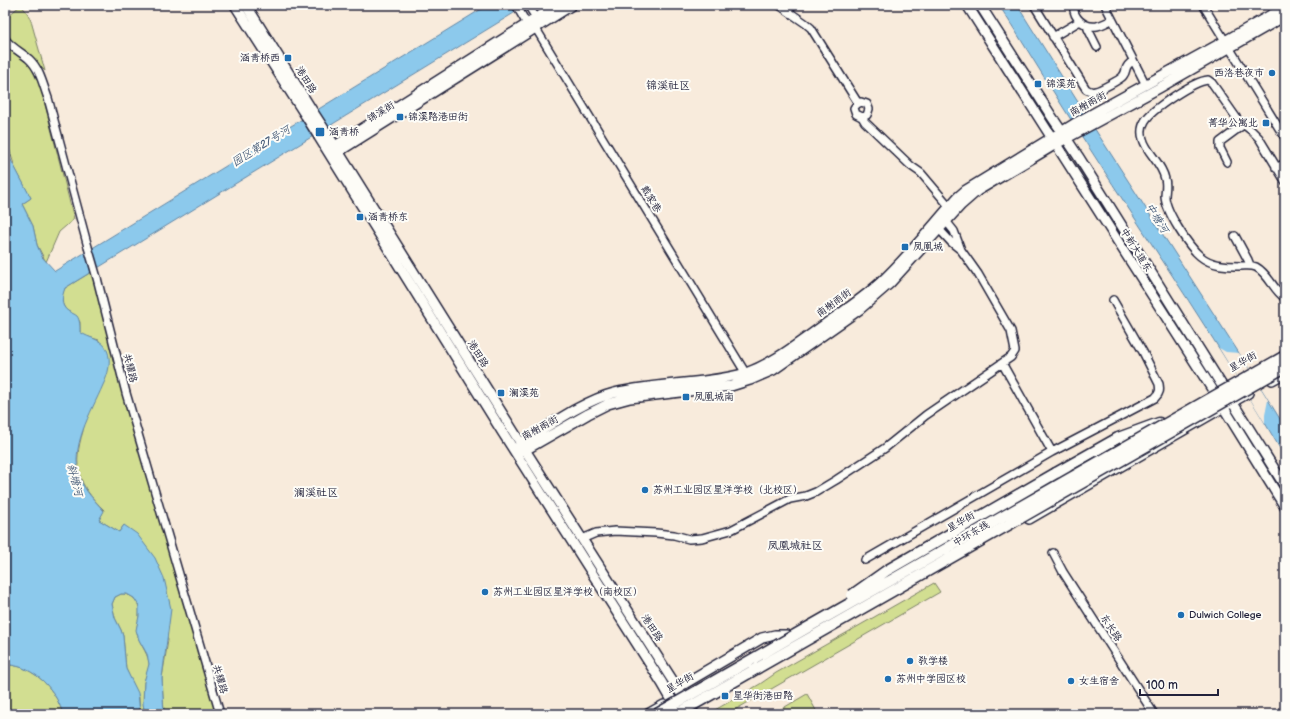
<svg xmlns="http://www.w3.org/2000/svg" width="1290" height="719" viewBox="0 0 1290 719" font-family="'Balsamiq Sans','LXGW WenKai TC',sans-serif">
	<style>
		.green { fill: #d2de91; stroke: #7a8066 }
		.water { fill: #8cc9ec; stroke: #6286a5 }
		.pier { fill: #f8ebdc }
		.lines { fill: none; stroke-linecap: round; stroke-linejoin: round }
		.minor-casing { stroke: #22223b; stroke-width: 10 }
		.major-casing { stroke: #22223b; stroke-width: 12 }
		.highway-casing { stroke: #22223b; stroke-width: 13 }
		.minor { stroke: #fdfcf7; stroke-width: 7 }
		.major { stroke: #fdfcf7; stroke-width: 9 }
		.highway { stroke: #fdfcf7; stroke-width: 10 }
		.minor-bridge-casing { stroke: #22223b; stroke-width: 10; stroke-linecap: butt }
		.major-bridge-casing { stroke: #22223b; stroke-width: 12; stroke-linecap: butt }
		.highway-bridge-casing { stroke: #22223b; stroke-width: 13; stroke-linecap: butt }
		.minor-bridge { stroke: #fdfcf7; stroke-width: 7 }
		.major-bridge { stroke: #fdfcf7; stroke-width: 9 }
		.highway-bridge { stroke: #fdfcf7; stroke-width: 10 }
		.poi-dot { fill: #1f6fb2; stroke: #fdfcf7; stroke-width: 1.5 }
		.labels { text-anchor: middle; dominant-baseline: central; stroke-width: 4; stroke-linejoin: round; paint-order: stroke }
		.poi-label { font-size: 10px; fill: #22223b; stroke: #fdfcf7; text-anchor: start }
		.street-label { font-size: 10px; fill: #22223b; stroke: #fdfcf7 }
		.neighbourhood-label { font-size: 11px; fill: #22223b; stroke: #fdfcf7 }
		.water-label { font-size: 11px; font-style: italic; fill: #475c79; stroke: #fdfcf7 }
	</style>
	<rect width="100%" height="100%" fill="#f8ebdc"/>
	<filter id="ink" filterUnits="userSpaceOnUse"><feTurbulence type="fractalNoise" baseFrequency=".025" numOctaves="2"/><feDisplacementMap in="SourceGraphic" scale="8" xChannelSelector="R" yChannelSelector="G"/><feConvolveMatrix kernelMatrix="1 2 1 2 8 2 1 2 1" color-interpolation-filters="sRGB"/></filter>
	<g filter="url(#ink)">
		<path class="green" d="M21,5L28,14L31,21L45,71L36,62L8,39L5,33V22L9,18L8,16Z
			M5,47L29,64L39,81L74,219L59,232L46,262L37,245L33,226L22,204L31,198L15,168L9,148L5,109Z
			M93,271L217,714H164L162,678L168,640L124,525L119,532L99,520L104,510C78,485 72,467 83,431L99,340L85,336L80,332V322L76,316L66,310L62,303V294L65,288Z
			M934,583L940,592L733,711L735,714H708L760,684L776,673Z
			M121,594C134,594 141,603 139,616C139,621 136,626 137,631C138,643 147,651 149,662C150,669 145,676 144,683C143,693 143,704 145,714H140L139,697L126,669L123,636L121,630L115,618L112,604L115,597Z
			M5,664C11,665 18,666 23,668C43,676 57,694 63,714H5Z
			M807,694L818,714H773Z"/>
		<path class="water" d="M488,5H527L65,288C62,296 60,306 68,311C71,313 75,314 77,316C80,320 80,326 80,332C89,339 102,338 107,350C112,361 108,375 103,385C91,413 69,447 80,479C85,491 95,501 104,511L99,520L119,532L124,525L137,534L155,558L164,578L171,609L162,678L164,714H145L143,704L144,682L149,664L147,654L139,640L136,630L139,616V606L134,598L127,594H121L115,597L112,604L115,618L121,630L123,636L126,669L138,693L140,714H63C57,694 43,676 23,668C18,666 11,665 5,664V109L9,148L11,160L31,198L22,204L33,226L37,245L42,257L55,271Z
			M999,5H1017L1098,134L1239,353L1285,427V457C1224,351 1154,249 1088,146C1057,99 1029,52 999,5Z"/>
		<path class="pier" d="M1219,348L1226,352L1239,353L1244,361L1268,400L1265,415V423Z"/>
		<g class="lines">
			<g class="minor-casing">
				<path id="minor" d="M516,5L527,24L531,26
					M528,5L536,18L535,23
					M779,5L805,23L811,28L858,103
					M1034,5L1086,89C1089,91 1092,92 1095,91C1099,91 1121,79 1123,76C1128,70 1123,67 1133,61
					M1074,5C1072,17 1084,28 1097,26C1102,25 1107,22 1112,20
					M1105,5L1146,85
					M1203,5L1285,138
					M1087,25L1088,29L1097,47
					M535,27L748,377
					M1053,37L1080,21
					M5,39C12,48 21,52 29,59C40,69 43,85 48,98L88,247
					M862,117L867,115L869,109L867,104L861,102L857,104L854,108L856,114L862,117L865,122L911,166L921,173L949,206
					M1227,162L1220,148V142L1243,125
					M1276,168L1285,163
					M1285,181L1259,138L1252,131L1238,120L1212,83L1208,80C1194,81 1152,109 1145,121C1142,126 1141,133 1143,139C1146,152 1162,163 1165,179C1167,185 1165,191 1165,197C1166,212 1189,247 1200,256C1212,266 1227,266 1241,266C1246,266 1251,265 1256,267C1269,274 1273,290 1285,298
					M939,229L951,242L961,250
					M1235,236L1248,260L1250,265
					M97,278L126,393L220,714
					M1002,363L1052,452
					M582,539L596,533L615,531L656,533L674,535L689,539L702,538L731,530L790,499L806,496L816,492L836,480L885,448L926,415L1011,357L1015,351L1011,331L978,274L961,250L954,231L946,221
					M1053,553L1063,572L1154,714
					M865,560L1052,452L1155,398C1160,393 1160,390 1159,384L1143,352L1113,300"/>
			</g>
			<g class="major-casing">
				<path id="major" d="M235,5L306,116
					M246,5L313,112
					M967,5L1214,392L1285,507
					M980,5L1052,117L1078,156L1285,486
					M5,6L6,5
					M326,132L525,450L694,714
					M319,137L503,433L662,683L677,709
					M331,150L335,146L557,5
					M332,152H338L572,5
					M1272,380L1285,373
					M515,451L521,443C549,426 583,401 614,393C643,386 675,384 704,381C718,379 732,377 746,373C771,364 792,348 813,333C836,316 860,301 881,282C909,256 933,225 958,197L966,190L1074,124L1225,41L1285,7
					M515,451L525,450L588,414L608,404L630,398L731,386L750,380L773,370L860,309L890,283L961,205L977,191L1056,144L1159,88L1285,16
					M1029,519L1248,393
					M879,581L1068,474
					M677,688L762,638L775,635H786
					M648,714L664,705"/>
			</g>
			<g class="highway-casing">
				<path id="highway" d="M1056,473L1118,438L1159,423"/>
			</g>
			<use href="#minor" class="minor"/>
			<use href="#major" class="major"/>
			<use href="#highway" class="highway"/>
			<g class="minor-bridge-casing">
				<path id="minor-bridge" d="M88,247L97,278"/>
			</g>
			<g class="major-bridge-casing">
				<path id="major-bridge" d="M313,112L326,132
					M306,116L319,137"/>
			</g>
			<g class="highway-bridge-casing">
				<path id="highway-bridge" d="M852,595L886,571L1056,473
					M657,714L807,628L1285,356
					M677,714L1285,367"/>
			</g>
			<use href="#minor-bridge" class="minor-bridge"/>
			<use href="#major-bridge" class="major-bridge"/>
			<use href="#highway-bridge" class="highway-bridge"/>
		</g>
	</g>
	<g class="poi-dot">
		<rect x="284" y="54" width="8" height="8" rx="2"/>
		<circle cx="1272" cy="73" r="4"/>
		<rect x="1034" y="80" width="8" height="8" rx="2"/>
		<rect x="396" y="113" width="8" height="8" rx="2"/>
		<rect x="1262" y="119" width="8" height="8" rx="2"/>
		<rect x="315" y="127" width="10" height="10" rx="2"/>
		<rect x="356" y="213" width="8" height="8" rx="2"/>
		<rect x="901" y="243" width="8" height="8" rx="2"/>
		<rect x="497" y="389" width="8" height="8" rx="2"/>
		<rect x="682" y="393" width="8" height="8" rx="2"/>
		<circle cx="645" cy="490" r="4"/>
		<circle cx="485" cy="592" r="4"/>
		<circle cx="1181" cy="615" r="4"/>
		<circle cx="910" cy="661" r="4"/>
		<circle cx="888" cy="679" r="4"/>
		<circle cx="1071" cy="681" r="4"/>
		<rect x="721" y="692" width="8" height="8" rx="2"/>
	</g>
	<g class="labels">
		<g class="poi-label">
			<text x="280" y="58" text-anchor="end">涵青桥西</text>
			<text x="1264" y="73" text-anchor="end">西洛巷夜市</text>
			<text x="1046" y="84">锦溪苑</text>
			<text x="408" y="117">锦溪路港田街</text>
			<text x="1258" y="123" text-anchor="end">菁华公寓北</text>
			<text x="329" y="132">涵青桥</text>
			<text x="368" y="217">涵青桥东</text>
			<text x="913" y="247">凤凰城</text>
			<text x="509" y="393">澜溪苑</text>
			<text x="694" y="397">凤凰城南</text>
			<text x="653" y="490">苏州工业园区星洋学校（北校区）</text>
			<text x="493" y="592">苏州工业园区星洋学校（南校区）</text>
			<text x="1189" y="615">Dulwich College</text>
			<text x="918" y="661">教学楼</text>
			<text x="896" y="679">苏州中学园区校</text>
			<text x="1079" y="681">女生宿舍</text>
			<text x="733" y="696">星华街港田路</text>
		</g>
		<g class="street-label">
			<text transform="translate(306 80) rotate(58)">港田路</text>
			<text transform="translate(1088 104) rotate(-29)">南榭雨街</text>
			<text transform="translate(381 112) rotate(-32)">锦溪街</text>
			<text transform="translate(651 199) rotate(59)">戴家巷</text>
			<text transform="translate(1136 250) rotate(58)">中新大道东</text>
			<text transform="translate(834 303) rotate(-36)">南榭雨街</text>
			<text transform="translate(478 354) rotate(58)">港田路</text>
			<text transform="translate(1243 362) rotate(-30)">星华街</text>
			<text transform="translate(130 368) rotate(76)">共耀路</text>
			<text transform="translate(540 428) rotate(-29)">南榭雨街</text>
			<text transform="translate(961 522) rotate(-30)">星华街</text>
			<text transform="translate(971 534) rotate(-30)">中环东线</text>
			<text transform="translate(652 628) rotate(57)">港田路</text>
			<text transform="translate(1111 628) rotate(57)">东长路</text>
			<text transform="translate(220 679) rotate(74)">共耀路</text>
			<text transform="translate(680 683) rotate(-30)">星华街</text>
		</g>
		<g class="neighbourhood-label">
			<text x="668" y="85">锦溪社区</text>
			<text x="316" y="492">澜溪社区</text>
			<text x="795" y="545">凤凰城社区</text>
		</g>
		<g class="water-label">
			<text transform="translate(261 146) rotate(-32)">园区第27号河</text>
			<text transform="translate(1157 218) rotate(58)">中塘河</text>
			<text transform="translate(75 480) rotate(76)">斜塘河</text>
		</g>
	</g>
	<rect width="1290" height="719" fill="none" stroke="#fdfcf7" stroke-width="20"/>
	<rect x="10" y="10" width="1270" height="699" fill="none" stroke="#22223b" stroke-width="1.5" filter="url(#ink)"/>
	<path d="M1140 689v6h78v-6" fill="none" stroke="#22223b" stroke-width="2"/>
	<text x="1146" y="689" font-size="12" fill="#22223b" stroke="#fdfcf7" stroke-width="3" paint-order="stroke">100 m</text>
</svg>
